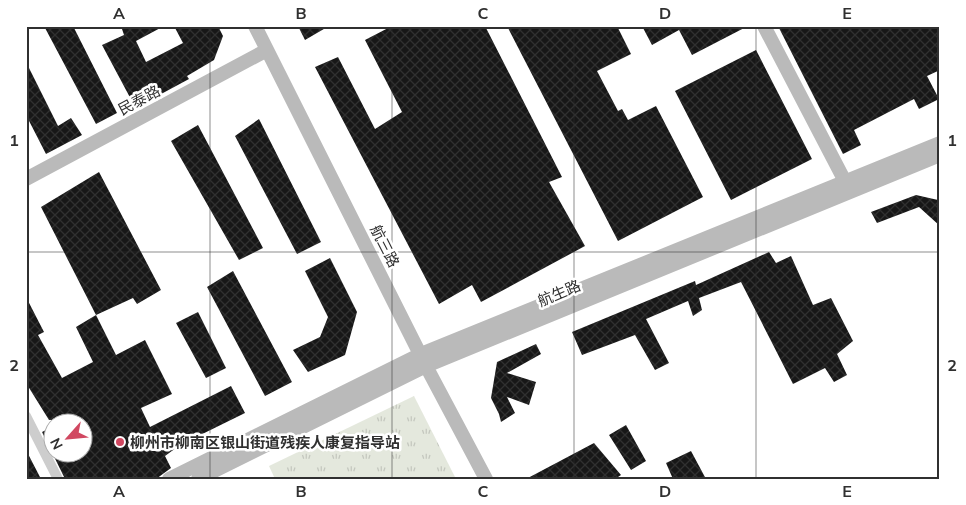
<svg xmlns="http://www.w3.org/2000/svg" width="966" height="505" viewBox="0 0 966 505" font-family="Mulish,'Noto Sans SC',sans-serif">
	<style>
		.grass { fill: url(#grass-tufts) }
		.building { fill: url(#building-cross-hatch) }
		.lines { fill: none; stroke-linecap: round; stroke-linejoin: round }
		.street { stroke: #cdcdcd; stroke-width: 10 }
		.secondary { stroke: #bababa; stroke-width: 14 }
		.grid { fill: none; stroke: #303030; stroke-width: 1; stroke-opacity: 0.55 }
		.poi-dot { fill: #d14861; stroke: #fff; stroke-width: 2 }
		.labels { text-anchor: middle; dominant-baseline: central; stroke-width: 5; stroke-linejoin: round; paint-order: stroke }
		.street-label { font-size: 15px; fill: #303030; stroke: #fff }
		.poi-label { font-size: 15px; font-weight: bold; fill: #303030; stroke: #fff; text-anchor: start }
		.neatline { fill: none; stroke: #303030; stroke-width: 2 }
		.grid-label { font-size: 16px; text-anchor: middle; font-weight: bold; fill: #303030 }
	</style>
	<defs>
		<pattern id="grass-tufts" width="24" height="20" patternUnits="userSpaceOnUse" patternTransform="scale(1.25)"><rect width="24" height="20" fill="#e4e8dd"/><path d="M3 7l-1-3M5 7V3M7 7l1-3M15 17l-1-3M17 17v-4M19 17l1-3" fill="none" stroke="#c4c7be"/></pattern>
		<pattern id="building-cross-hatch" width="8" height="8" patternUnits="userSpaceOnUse" patternTransform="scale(1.25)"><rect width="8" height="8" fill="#171717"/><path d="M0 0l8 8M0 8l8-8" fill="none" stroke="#303030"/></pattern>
	</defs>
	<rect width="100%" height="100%" fill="#fff"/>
	<path class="grass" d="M414,396L456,479H275L269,466Z"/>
	<path class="building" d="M44,26H73L117,113L96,124Z
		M121,26H164L136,41L146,62L183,43L174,26H218L223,36L214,60L187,76L189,79L163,93L134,105L102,45L124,35Z
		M298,26H329L305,40Z
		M392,26H485L562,177L549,182L585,246L481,302L472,285L439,304L315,67L338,57L375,129L402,112L365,40Z
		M507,26H617L631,54L597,71L618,111L622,109L628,120L656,106L703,197L618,241Z
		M642,26H748L692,55L679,30L652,45Z
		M778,26H940V70L927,76L939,99L919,109L914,99L854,130L861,145L843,154Z
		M756,50L812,159L731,200L675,91Z
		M26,62L58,126L71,118L82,135L46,154L26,115Z
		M259,119L321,242L297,254L235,136Z
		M198,125L263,248L239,260L171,141Z
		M99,172L161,290L137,304L133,298L96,315L41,207Z
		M916,195L938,200L940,203V226L919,207L877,223L871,212Z
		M769,252L776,263L791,256L813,305L831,298L853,341L837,354L847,375L834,382L825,368L793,384L741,282L699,298L702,310L693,316L688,301L646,319L669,363L655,370L635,335L582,355L572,332L695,281L696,285Z
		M330,258L357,312L345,355L308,372L293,350L320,337L328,317L305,271Z
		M233,271L292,382L265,396L207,287Z
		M26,297L44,332L38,335L62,378L93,362L76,327L96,315L116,355L145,340L172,394L141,408L150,427L231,386L245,413L180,445L165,456L171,468L156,479H65L42,432L52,427V452H82V422H62L68,420H49L26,383Z
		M198,312L226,368L206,378L176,323Z
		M536,344L541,354L507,373L536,382L529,405L507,397L515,413L501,422L499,414L491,398L497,362Z
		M626,425L646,461L631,470L609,435Z
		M594,443L621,475L615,479H526Z
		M26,450L41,479H26Z
		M691,451L706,479H673L666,463Z"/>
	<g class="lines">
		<path class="street" d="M26,416L58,479"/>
		<path class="secondary" d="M255,26L426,366L486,479
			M764,26L849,189
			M26,179L267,50
			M169,479L421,354L940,143
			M198,479L426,366L940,155"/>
	</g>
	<path class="grid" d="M210,26V479M392,26V479M574,26V479M756,26V479M26,252H940"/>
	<circle class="poi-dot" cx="120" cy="442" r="5"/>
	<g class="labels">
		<g class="street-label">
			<text transform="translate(139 100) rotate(-28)">民泰路</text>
			<text transform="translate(385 246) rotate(63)">航三路</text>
			<text transform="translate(559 293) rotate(-23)">航生路</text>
		</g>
		<g class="poi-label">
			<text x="130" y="442">柳州市柳南区银山街道残疾人康复指导站</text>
		</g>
	</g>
	<rect width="966" height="505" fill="none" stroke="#ffffff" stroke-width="55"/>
	<g transform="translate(68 438) rotate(243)"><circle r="24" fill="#ffffff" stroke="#acacac"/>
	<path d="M0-4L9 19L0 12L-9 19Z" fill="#d14861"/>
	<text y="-8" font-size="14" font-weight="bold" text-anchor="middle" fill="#303030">N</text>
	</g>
	<rect x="28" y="28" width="910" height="450" class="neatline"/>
	<g class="grid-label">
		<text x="119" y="19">A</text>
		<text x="301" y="19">B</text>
		<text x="483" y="19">C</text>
		<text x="665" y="19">D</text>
		<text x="847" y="19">E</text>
		<text x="14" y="146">1</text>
		<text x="952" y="146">1</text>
		<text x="14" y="371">2</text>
		<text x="952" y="371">2</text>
		<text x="119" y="497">A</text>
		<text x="301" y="497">B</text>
		<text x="483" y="497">C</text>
		<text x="665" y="497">D</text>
		<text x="847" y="497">E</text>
	</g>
</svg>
